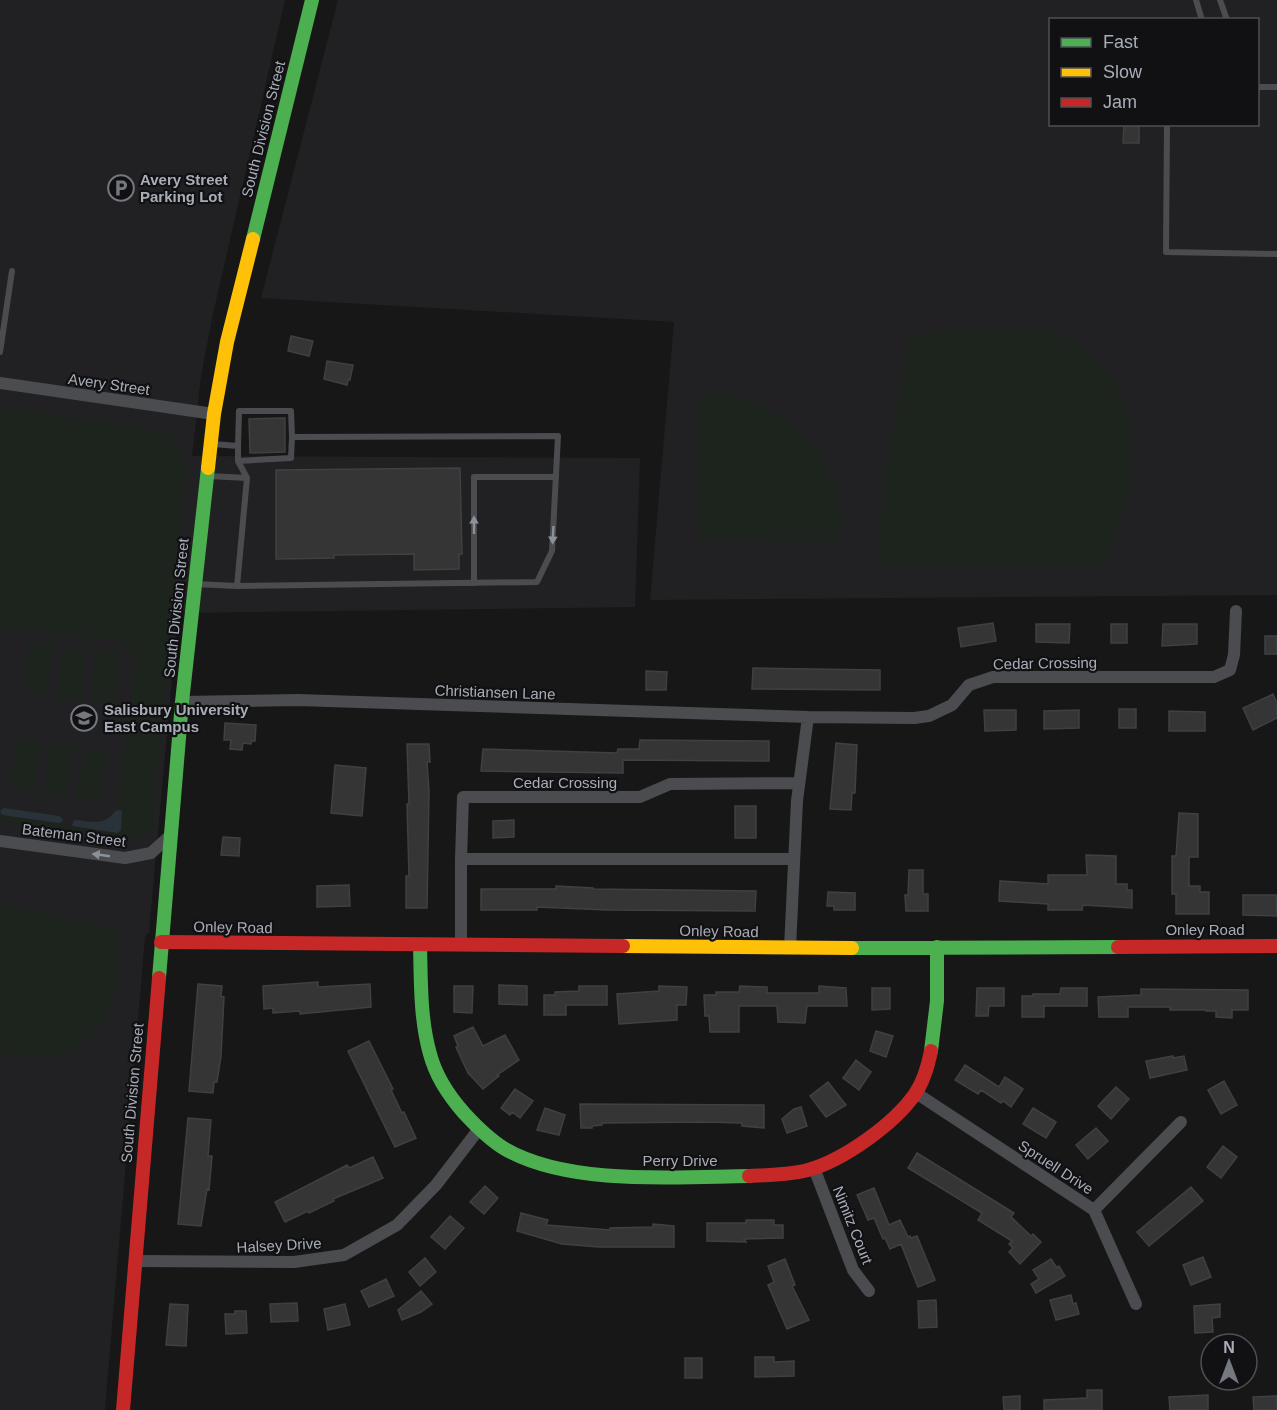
<svg xmlns="http://www.w3.org/2000/svg" width="1277" height="1410" viewBox="0 0 1277 1410" font-family="Helvetica,sans-serif">
	<style>
		.built { fill: #212123; fill-rule: evenodd }
		.green { fill: #1d241e }
		.water { fill: #2a3239 }
		.building { fill: #353536; stroke: #3f4043; stroke-width: 1.5 }
		.lines { fill: none; stroke-linecap: round; stroke-linejoin: round }
		.lane { stroke: #4b4c50; stroke-width: 6 }
		.street { stroke: #4b4c50; stroke-width: 12 }
		.fast { stroke: #4caf50; stroke-width: 14 }
		.slow { stroke: #ffc107; stroke-width: 14 }
		.jam { stroke: #c62828; stroke-width: 14 }
		.oneway { fill: #8c9099 }
		.labels { text-anchor: middle; dominant-baseline: central; stroke-width: 4.5; stroke-linejoin: round; paint-order: stroke }
		.street-label { font-size: 15px; fill: #a8adb8; stroke: #111113 }
		.poi-label { font-size: 15px; font-weight: bold; fill: #a8adb8; stroke: #111113; text-anchor: start }
	</style>
	<rect width="100%" height="100%" fill="#171717"/>
	<path class="built" d="M0,0H285L213,314L201,376L192,456L640,458L635,607L178,613L149,932L145,937L105,1410H0Z
		M338,0H1277V595L650,600L674,322L261,298ZM1050,20H1258V124H1050Z"/>
	<path class="green" d="M983,329C1002,330 1028,327 1047,331C1066,336 1087,351 1100,365C1154,424 1132,504 1102,568H978L890,566L877,551L885,477L909,339L943,331Z
		M699,394C780,391 850,457 840,541H763V538H704L698,532L699,471L694,470Z
		M0,407L167,432L173,435L186,467L152,829L140,840H136L138,831L134,830L132,838L0,821V808L2,809L0,811L2,815L117,833L122,812L117,806L136,659L121,641L96,638L91,642L85,636L63,634L59,638L50,632L27,629L21,633L7,631L0,626Z
		M30,642L53,646L47,694L23,691Z
		M64,647L87,650L81,698L57,695Z
		M96,652L120,654L113,703L90,700Z
		M17,739L40,742L34,791L11,788Z
		M50,743L73,746L67,795L44,792Z
		M83,748L106,751L100,800L77,797Z
		M0,907L35,910L121,932C117,973 120,1013 84,1041C74,1050 60,1055 46,1057C31,1058 15,1055 0,1053Z"/>
	<path class="water" d="M4,808L59,816L63,819L62,822L58,823L2,815L0,811Z
		M119,810L122,811L121,830L117,833L72,826L74,820C92,821 104,827 115,811Z"/>
	<path class="building" d="M1124,124H1139V143H1123Z
		M291,336L313,341L309,356L288,351Z
		M327,361L353,365L350,380H348L347,385L324,379Z
		M285,418V452L250,453L249,419Z
		M460,468L462,554H459V569L414,570V554L334,555V558L276,559V470Z
		M993,623L996,641L961,647L958,628Z
		M1036,624H1070L1069,643L1036,642Z
		M1111,624H1127V643H1111Z
		M1163,624H1197V644L1162,646Z
		M1265,636H1277V654H1265Z
		M753,668L880,670V690L752,689Z
		M646,671L667,672L666,690H646Z
		M1273,694L1277,703V718L1253,730L1243,708Z
		M1119,709H1136V728H1119Z
		M984,710H1016V730L985,731Z
		M1079,710V728L1044,729V711Z
		M1169,711L1205,712V731H1169Z
		M225,723L256,725L255,741H252L251,744L243,743L242,750L230,749L231,740H224Z
		M640,740L769,741V761L623,760V773L481,771L483,749L617,753L618,749H639Z
		M836,743L857,745L855,793H852L851,810L830,809Z
		M407,744H429L430,762H427L429,791L427,908H406V876H409L407,804H409Z
		M335,765L366,768L362,816L331,813Z
		M735,806H756V838H735Z
		M1179,813L1198,814V857H1189V886H1200V892H1209V914H1176V894H1172V856H1176Z
		M514,820V837L493,838V821Z
		M223,837L240,838L239,856L221,855Z
		M1086,855L1116,856V884H1127V890H1132V908L1083,905L1082,910H1048V904L999,901L1000,881L1048,884V875H1087Z
		M909,870H923V894H928V911H906L905,895H908Z
		M349,885L350,906L317,907V886Z
		M556,886L593,888V889L756,891L755,911L608,910L537,907V910H481V889H556Z
		M828,892L855,893V910H834V906H827Z
		M1243,895H1276L1277,916L1243,915Z
		M318,982V987L370,984L371,1007L300,1014V1011L273,1013V1008L264,1009L263,986Z
		M198,984L222,986L221,996L224,997L221,1056L217,1082H214L213,1093L189,1091Z
		M499,985L527,986V1005L499,1004Z
		M454,986H473L472,1013L454,1012Z
		M579,986H607V1005H566V1015H544V995H555V992L579,991Z
		M659,986L687,987L686,1005H677V1020L619,1024L617,994L659,991Z
		M740,986L767,987V993H819V986L846,988L847,1006H807L805,1023L778,1022L777,1006H739V1032H710L709,1016H705L704,995H716V992H739Z
		M872,988H890V1009L872,1010Z
		M977,988H1004V1006H989L988,1016H976Z
		M1061,988H1087V1006H1044V1017H1022V996H1033V994H1060Z
		M1141,989L1248,990V1010H1232V1018L1216,1017V1011H1206V1010H1170V1007H1128V1017H1099L1098,997L1141,995Z
		M473,1027L483,1046L505,1035L519,1060L497,1075L499,1076L483,1089L468,1073L456,1047L458,1046L454,1036Z
		M876,1031L893,1036L886,1057L870,1051Z
		M369,1041L393,1089L391,1090L402,1113L404,1112L416,1138L395,1147L348,1051Z
		M1173,1056V1058L1184,1056L1187,1070L1150,1078L1146,1061Z
		M856,1060L871,1072L859,1090L843,1078Z
		M965,1065L999,1087L1005,1077L1023,1089L1011,1107L1003,1101L1001,1103L981,1090L978,1094L955,1080Z
		M1224,1081L1237,1105L1221,1114L1208,1090Z
		M828,1082L846,1105L826,1117L810,1096Z
		M1116,1087L1129,1099L1111,1119L1098,1106Z
		M515,1089L533,1101L520,1118L512,1112L510,1115L501,1108Z
		M580,1104L764,1105V1128L742,1126V1123L703,1122L602,1123V1125L592,1126V1128H581Z
		M801,1107L807,1126L787,1133L782,1119L794,1109Z
		M545,1108L565,1115L559,1135L537,1130Z
		M1033,1108L1056,1122L1046,1138L1023,1124Z
		M188,1118L211,1120L208,1156H212L209,1190L207,1189L201,1226L178,1224Z
		M1096,1128L1108,1141L1088,1159L1076,1145Z
		M1223,1146L1237,1157L1221,1178L1207,1167Z
		M917,1153L1014,1213L1011,1217L1031,1236L1033,1234L1041,1242L1020,1264L1009,1252L1013,1248L1009,1244L1012,1241L978,1220L982,1213L908,1168Z
		M373,1157L383,1178L333,1199L334,1201L309,1213L308,1211L285,1222L275,1202L347,1165L349,1168Z
		M485,1186L498,1198L484,1214L470,1202Z
		M1191,1187L1203,1201L1149,1246L1137,1232Z
		M874,1188L889,1225L900,1220L908,1237L910,1236L911,1238L917,1236L935,1280L918,1287L901,1244L890,1249L885,1238L883,1239L874,1218L868,1220L857,1195Z
		M521,1213L548,1220L546,1225L610,1230V1228L653,1227V1224L674,1226V1247H599L562,1244L517,1231Z
		M450,1216L464,1228L445,1249L431,1237Z
		M746,1220H774V1225H783V1238L744,1239L746,1242L707,1241V1223H746Z
		M1203,1257L1211,1277L1191,1285L1183,1265Z
		M425,1258L436,1272L420,1286L409,1272Z
		M785,1259L795,1285L792,1286L809,1320L787,1329L768,1285L774,1282L768,1266Z
		M1051,1259L1057,1268L1059,1266L1065,1276L1036,1293L1031,1284L1039,1279L1033,1270Z
		M386,1279L394,1296L369,1307L361,1291Z
		M421,1291L432,1304L421,1312L402,1320L398,1310Z
		M1071,1295L1073,1304L1076,1303L1079,1314L1056,1320L1050,1300Z
		M936,1300L937,1327L919,1328L918,1301Z
		M297,1303L298,1321L271,1322L270,1304Z
		M170,1304L188,1305L186,1346L166,1345Z
		M345,1304L350,1325L328,1330L324,1309Z
		M1220,1304V1317L1212,1318L1213,1332L1195,1333L1194,1306Z
		M235,1311H246L247,1333L226,1334L225,1314H235Z
		M755,1357H774V1362L794,1361V1376L755,1377Z
		M685,1358H702V1378H685Z
		M1087,1390H1102V1410H1044V1400L1087,1398Z
		M1208,1395V1410H1170L1169,1397Z
		M1020,1396V1410H1004L1003,1397Z
		M1277,1396V1410H1254L1253,1397Z"/>
	<g class="lines">
		<path class="lane" d="M1196,0L1202,20
			M1220,0L1227,20
			M1258,87H1277
			M1167,124L1166,252L1277,254
			M0,352L12,271
			M213,444L238,446V461L247,478
			M238,446L239,411H291L292,437
			M208,476L247,478L237,586
			M474,583V477H556
			M195,584L237,586L537,582L552,551L558,436L292,437L291,458L238,461"/>
		<path class="street" d="M0,383L214,414
			M182,702L298,700L808,717
			M0,841L125,858L151,853L172,834
			M461,859V945
			M794,859H461L463,797H640L670,784L799,783
			M790,948L797,801L808,717L914,718L929,716L952,705L969,685L993,677H1214L1230,670L1234,655L1236,611
			M916,1093L1094,1210L1136,1304
			M814,1168L853,1270L869,1291
			M1094,1210L1181,1122
			M135,1261L294,1262L344,1255L397,1225L436,1185L479,1129"/>
		<path class="fast" d="M253,239L312,0
			M420,945C421,981 420,1019 430,1054C436,1077 449,1096 464,1113C476,1126 490,1140 505,1149C569,1186 677,1177 749,1176
			M852,948L1118,947
			M159,978L182,702L208,468
			M931,1051L937,1001V947"/>
		<path class="slow" d="M208,468L214,414L227,342L253,239
			M623,946L852,948"/>
		<path class="jam" d="M161,942L623,946
			M1118,947L1277,946
			M749,1176C769,1175 789,1175 808,1170C844,1160 894,1124 915,1094C924,1081 928,1066 931,1051
			M123,1410L159,978"/>
	</g>
	<defs><path id="oneway-solid" d="M-6-.8H1V-3.2L6.5 0L1 3.2V.8H-6Z" transform="scale(1.5)"/></defs>
	<g class="oneway">
		<use href="#oneway-solid" transform="translate(474 525) rotate(-90)"/>
		<use href="#oneway-solid" transform="translate(553 535) rotate(93)"/>
		<use href="#oneway-solid" transform="translate(101 855) rotate(-172)"/>
	</g>
	<defs>
		<g id="parking-ring" transform="scale(1.35)"><circle r="9.5" fill="#111113" stroke="#757880" stroke-width="1.5"/><path d="M-3.5-5.5H1a3.5 3.5 0 0 1 0 7H-1V5.5H-3.5ZM-1-3.4V-.6H.8a1.4 1.4 0 0 0 0-2.8Z" fill="#757880"/></g>
		<g id="university-ring" transform="scale(1.35)"><circle r="9.5" fill="#111113" stroke="#757880" stroke-width="1.5"/><path d="M0-5L7-2L0 1L-7-2ZM-4 1L0 2.5L4 1V4Q0 6-4 4Z" fill="#757880"/></g>
	</defs>
	<g fill-rule="evenodd">
		<use href="#parking-ring" x="121" y="188"/>
		<use href="#university-ring" x="84" y="718"/>
	</g>
	<g class="labels">
		<g class="street-label">
			<text transform="translate(263 129) rotate(-76)">South Division Street</text>
			<text transform="translate(109 384) rotate(8)">Avery Street</text>
			<text transform="translate(176 608) rotate(-84)">South Division Street</text>
			<text transform="translate(1045 663) rotate(-1)">Cedar Crossing</text>
			<text transform="translate(495 692) rotate(2)">Christiansen Lane</text>
			<text x="565" y="782">Cedar Crossing</text>
			<text transform="translate(74 835) rotate(7)">Bateman Street</text>
			<text transform="translate(233 927) rotate(1)">Onley Road</text>
			<text x="1205" y="929">Onley Road</text>
			<text transform="translate(719 931) rotate(1)">Onley Road</text>
			<text transform="translate(132 1093) rotate(-85)">South Division Street</text>
			<text x="680" y="1160">Perry Drive</text>
			<text transform="translate(1056 1167) rotate(33)">Spruell Drive</text>
			<text transform="translate(853 1225) rotate(68)">Nimitz Court</text>
			<text transform="translate(279 1245) rotate(-3)">Halsey Drive</text>
		</g>
		<g class="poi-label">
			<text x="140" y="179">Avery Street<tspan x="140" dy="17">Parking Lot</tspan></text>
			<text x="104" y="709">Salisbury University<tspan x="104" dy="17">East Campus</tspan></text>
		</g>
	</g>
	<rect x="1049" y="18" width="210" height="108" fill="#111113" stroke="#4d4f55" stroke-width="1.5"/>
	<rect x="1061" y="38" width="30" height="9" fill="#4caf50" stroke="#4d4f55" stroke-width="1.5"/>
	<text x="1103" y="48" font-size="18" fill="#a8adb8">Fast</text>
	<rect x="1061" y="68" width="30" height="9" fill="#ffc107" stroke="#4d4f55" stroke-width="1.5"/>
	<text x="1103" y="78" font-size="18" fill="#a8adb8">Slow</text>
	<rect x="1061" y="98" width="30" height="9" fill="#c62828" stroke="#4d4f55" stroke-width="1.5"/>
	<text x="1103" y="108" font-size="18" fill="#a8adb8">Jam</text>
	<g transform="translate(1229 1362)"><circle r="28" fill="#111113" stroke="#4d4f55" stroke-width="1.5"/>
	<path d="M0-4.5L10 22L0 15L-10 22Z" fill="#757880"/>
	<text y="-9" font-size="16" font-weight="bold" text-anchor="middle" fill="#a8adb8">N</text>
	</g>
</svg>
